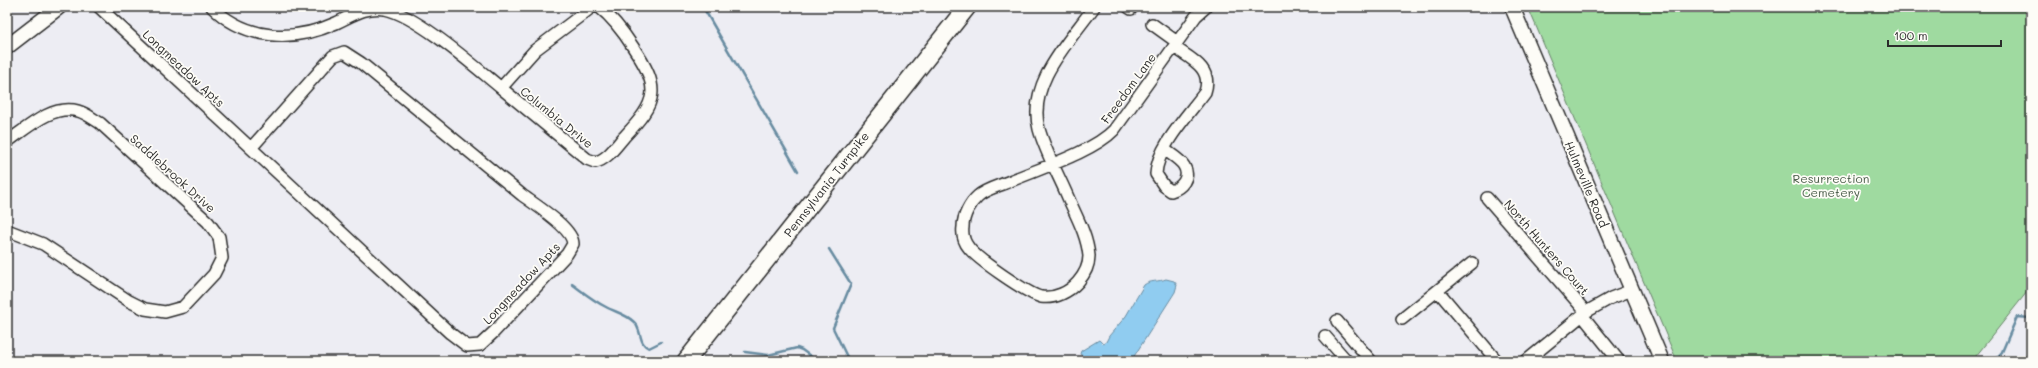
<svg xmlns="http://www.w3.org/2000/svg" width="2038" height="368" viewBox="0 0 2038 368" font-family="Mali,sans-serif">
	<style>
		.green { fill: #9fdaa0; stroke: #658266 }
		.water { fill: #90ccf0; stroke: #688ca1 }
		.lines { fill: none; stroke-linecap: round; stroke-linejoin: round }
		.stream { stroke: #688ca1; stroke-width: 2.5 }
		.minor-casing { stroke: #2b2b2b; stroke-width: 14 }
		.major-casing { stroke: #2b2b2b; stroke-width: 17 }
		.highway-casing { stroke: #2b2b2b; stroke-width: 20 }
		.minor { stroke: #fdfcf7; stroke-width: 11 }
		.major { stroke: #fdfcf7; stroke-width: 14 }
		.highway { stroke: #fdfcf7; stroke-width: 17 }
		.labels { text-anchor: middle; dominant-baseline: central; stroke-width: 3.5; stroke-linejoin: round; paint-order: stroke }
		.street-label { font-size: 12px; fill: #2b2b2b; stroke: #fdfcf7 }
		.park-label { font-size: 12px; fill: #4e604e; stroke: #fdfcf7 }
	</style>
	<rect width="100%" height="100%" fill="#ededf3"/>
	<filter id="ink" filterUnits="userSpaceOnUse"><feTurbulence type="fractalNoise" baseFrequency=".025" numOctaves="2"/><feDisplacementMap in="SourceGraphic" scale="8" xChannelSelector="R" yChannelSelector="G"/><feConvolveMatrix kernelMatrix="1 2 1 2 8 2 1 2 1" color-interpolation-filters="sRGB"/></filter>
	<g filter="url(#ink)">
		<path class="green" d="M1528,7H2031V287L1972,361H1677Z"/>
		<path class="water" d="M1166,279L1174,281L1177,285L1175,292L1131,361H1089L1080,354L1081,351L1099,340L1103,344L1106,342L1109,336L1126,316L1144,285C1150,280 1159,282 1166,279Z"/>
		<g class="lines">
			<path class="stream" d="M703,7L798,171
				M829,249L851,284L833,328L849,361
				M572,284C583,292 594,301 606,307C615,312 626,314 634,322C642,329 638,344 649,348L661,342
				M745,352L768,355L797,348L802,350L817,361
				M1994,361L2002,352L2017,317L2031,318"/>
			<g class="minor-casing">
				<path id="minor" d="M99,7L450,333L467,346L480,345L494,332L567,254L573,244C573,228 534,204 522,195L361,63L344,52L333,56L251,148
					M212,7C247,41 294,42 336,23C353,15 366,6 385,9C418,16 474,66 501,88
					M592,7L535,50L501,88L587,159L595,162C607,160 616,146 624,137C658,101 661,89 633,47C624,33 613,18 599,7
					M1094,7C1069,42 1027,83 1039,129C1045,151 1058,174 1067,195C1075,214 1087,234 1089,256C1089,266 1085,274 1078,282C1069,292 1055,299 1041,297C1028,294 977,259 969,248C964,242 962,234 963,227C963,216 970,203 978,196C986,189 999,186 1008,182C1038,169 1093,152 1114,130L1196,16L1206,7
					M1128,7L1131,9
					M1152,24L1177,42
					M7,142C27,128 52,104 78,111C86,113 93,119 100,123L208,222L219,237L222,258L214,274L183,307L165,312L145,309L129,301L43,244L7,230
					M1164,149C1170,154 1180,159 1184,166C1191,178 1181,188 1171,191L1164,186L1156,174C1157,147 1189,114 1205,92C1213,68 1191,59 1174,47
					M1487,198L1586,312
					M1438,291L1497,361
					M1582,315L1619,361
					M1402,319L1472,263
					M1337,321L1371,361
					M1325,336L1347,361
					M1526,361L1586,312L1611,298L1632,290"/>
			</g>
			<g class="major-casing">
				<path id="major" d="M1512,7L1662,361
					M7,47L59,7"/>
			</g>
			<g class="highway-casing">
				<path id="highway" d="M686,361L967,7"/>
			</g>
			<use href="#minor" class="minor"/>
			<use href="#major" class="major"/>
			<use href="#highway" class="highway"/>
		</g>
	</g>
	<g class="labels">
		<g class="street-label">
			<text transform="translate(184 68) rotate(43)">Longmeadow Apts</text>
			<text transform="translate(1128 88) rotate(-54)">Freedom Lane</text>
			<text transform="translate(557 117) rotate(39)">Columbia Drive</text>
			<text transform="translate(173 173) rotate(42)">Saddlebrook Drive</text>
			<text transform="translate(826 184) rotate(-52)">Pennsylvania Turnpike</text>
			<text transform="translate(1587 184) rotate(67)">Hulmeville Road</text>
			<text transform="translate(1547 247) rotate(49)">North Hunters Court</text>
			<text transform="translate(521 283) rotate(-47)">Longmeadow Apts</text>
		</g>
		<g class="park-label">
			<text x="1831" y="178">Resurrection<tspan x="1831" dy="14">Cemetery</tspan></text>
		</g>
	</g>
	<rect width="2038" height="368" fill="none" stroke="#fdfcf7" stroke-width="24"/>
	<rect x="12" y="12" width="2014" height="344" fill="none" stroke="#2b2b2b" stroke-width="1.5" filter="url(#ink)"/>
	<path d="M1888 40v6h113v-6" fill="none" stroke="#2b2b2b" stroke-width="2"/>
	<text x="1894" y="40" font-size="12" fill="#2b2b2b" stroke="#fdfcf7" stroke-width="3" paint-order="stroke">100 m</text>
</svg>
